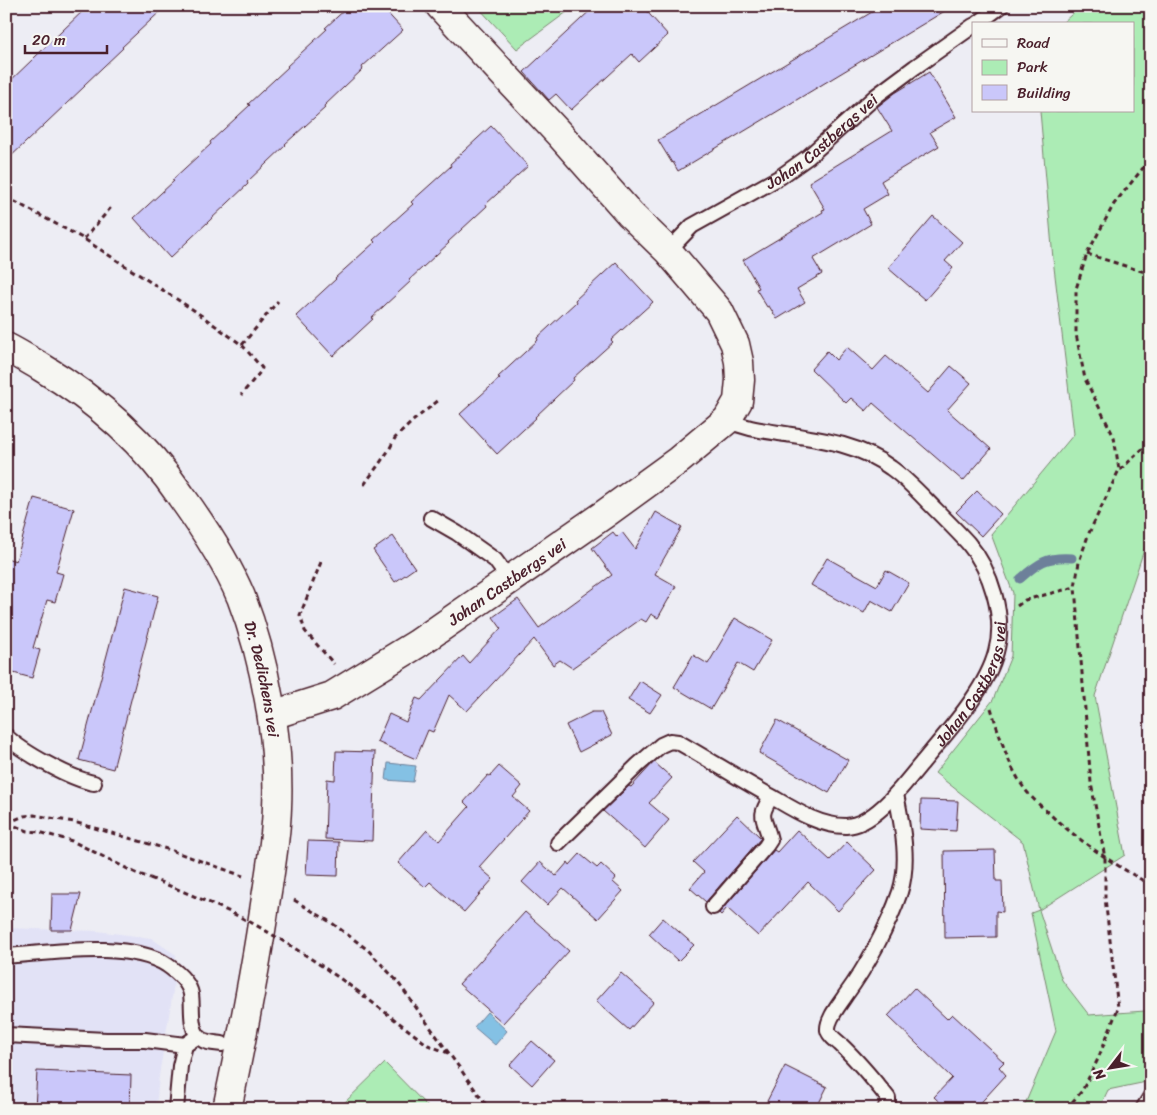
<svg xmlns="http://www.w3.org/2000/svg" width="1157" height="1115" viewBox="0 0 1157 1115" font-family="Sriracha,sans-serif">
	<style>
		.built { fill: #e2e2f6 }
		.green { fill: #acecb5; stroke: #7b8670 }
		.water { fill: #84c1e4; stroke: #6d809a }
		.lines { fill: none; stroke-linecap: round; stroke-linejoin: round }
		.stream { stroke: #6d809a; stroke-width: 9 }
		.building { fill: #cac7fa; stroke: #4a1f2b }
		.lane-casing { stroke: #4a1f2b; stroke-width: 18 }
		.street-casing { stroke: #4a1f2b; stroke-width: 31 }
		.secondary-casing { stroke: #4a1f2b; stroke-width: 31 }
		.path { stroke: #4a1f2b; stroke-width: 3; stroke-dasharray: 5 4; stroke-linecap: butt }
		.lane { stroke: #f6f6f2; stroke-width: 14 }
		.street { stroke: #f6f6f2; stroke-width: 28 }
		.secondary { stroke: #f6f6f2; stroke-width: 28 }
		.path-bridge { stroke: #4a1f2b; stroke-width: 3; stroke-dasharray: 5 4; stroke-linecap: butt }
		.labels { text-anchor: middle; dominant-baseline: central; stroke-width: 4; stroke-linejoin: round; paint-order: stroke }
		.street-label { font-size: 16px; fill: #4a1f2b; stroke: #f6f6f2 }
	</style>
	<rect width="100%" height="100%" fill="#ededf4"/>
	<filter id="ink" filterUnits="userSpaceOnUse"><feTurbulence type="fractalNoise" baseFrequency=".02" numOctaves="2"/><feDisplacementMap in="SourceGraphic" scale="10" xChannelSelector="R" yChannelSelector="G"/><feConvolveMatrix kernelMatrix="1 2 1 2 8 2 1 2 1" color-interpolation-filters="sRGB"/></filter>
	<g filter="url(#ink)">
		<path class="built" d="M6,928L97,931L151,938L176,955L173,991L159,1076L156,1109H6Z"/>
		<path class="green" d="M477,6H575L517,49Z
			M1081,6H1151V529L1095,696L1125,855L1039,910L1062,980L1089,1015L1145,1011L1151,1007V1081L1108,1090L1099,1109H1023L1056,1031L1031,913L1039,910L1023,842L935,773L993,700L1011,656L1013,593L991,534L1074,434L1053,259L1040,111H1133V24H1061Z
			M385,1063L430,1109H338Z"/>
		<path class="water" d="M388,763L416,766L413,782L386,780Z
			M487,1012L507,1031L495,1045L474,1027Z"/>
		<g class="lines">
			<path class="stream" d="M1020,579C1038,563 1047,556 1072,558"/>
		</g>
		<path class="building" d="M88,6H166L122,47L123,48L84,85L85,86L6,161V85Z
			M349,6H381L403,30L362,67L363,69L324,106L325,108L285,144L286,145L247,182L248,184L170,258L134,218L174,181L172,180L211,144L210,142L250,105L248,104L288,67L287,66L327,29L325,28Z
			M595,6H642L668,35L639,62L632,54L571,110L556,94L549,100L524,72Z
			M882,6H953L678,171L673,162L672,163L658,140Z
			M929,72L956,117L930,132L939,146L881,181L888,194L863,209L871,224L813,259L822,274L797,289L805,302L777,319L769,306L767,307L756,289L759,288L743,260L823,212L822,210L825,209L809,182L892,131L877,107L895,93Z
			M491,126L528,166L486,204L487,206L448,242L449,243L409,280L411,281L371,318L373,319L333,356L296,316L336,279L335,278L375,242L373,240L413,204L411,202L451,166L450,164Z
			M933,216L962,242L945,261L953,268L925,300L888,268Z
			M616,262L653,302L611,340L613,342L573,378L574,380L535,417L536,418L497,454L460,414L500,378L498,377L538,340L537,338L576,302L575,300Z
			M847,347L873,370L886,356L928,393L951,366L971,383L947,410L991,449L963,481L873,403L866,411L851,398L846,403L811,369L827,351L836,360Z
			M977,491L1001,514L981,536L956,512Z
			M34,498L74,509L56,572L63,574L55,602L47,600L33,648L40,650L32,678L6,671V558L16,561Z
			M656,512L682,527L655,574L676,586L658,618L651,614L646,622L641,619L572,668L560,660L553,665L534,639L467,711L449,695L433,732L428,730L416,759L377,742L389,714L406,722L416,698L421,700L463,656L469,663L501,628L493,617L518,599L539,628L612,575L592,548L613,532L617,537L622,532L635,549Z
			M393,536L415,568L395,582L373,550Z
			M827,558L877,586L886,570L909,583L892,612L871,600L864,613L853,607L852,608L811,585Z
			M125,587L158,596L113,769L79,760Z
			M735,618L772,640L753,672L738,663L711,709L674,687L693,655L708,664Z
			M640,681L662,695L650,713L628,700Z
			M592,712H601L612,735L579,752L566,725Z
			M777,720L848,760L829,793L759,753Z
			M336,751L375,752L372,841L325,839L327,779L335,780Z
			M654,762L672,778L649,803L669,820L645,848L603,811L629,786L631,787Z
			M499,766L522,786L513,797L529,811L479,867L493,879L464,912L430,882L425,887L398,863L427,830L439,841L469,807L464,802L488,775L490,776Z
			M921,800L958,801L956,831L920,829Z
			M737,815L761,838L706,902L690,888L704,872L693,862Z
			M797,830L830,860L847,842L876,870L838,911L808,882L758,936L727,908L721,915L719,913L774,850L777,852Z
			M308,841L339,842L338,876L306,875Z
			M995,850L996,881H1002L1003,912L996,911V937L945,938L944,851Z
			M580,854L597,868L601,864L616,878L613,882L623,891L598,919L563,888L547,905L522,882L540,862L556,876L568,862L570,865Z
			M52,894H81L72,930H51Z
			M525,912L569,951L503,1023L459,984Z
			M663,918L694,945L678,961L649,934Z
			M621,973L654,1002L629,1030L596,1001Z
			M914,988L947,1019L952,1014L1004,1062L999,1067L1006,1075L975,1109H947L934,1097L952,1078L888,1016Z
			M532,1041L554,1060L532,1085L510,1065Z
			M785,1066L827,1087L816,1109H763Z
			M37,1071L131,1075L130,1109H35Z"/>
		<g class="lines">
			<g class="lane-casing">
				<g id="lane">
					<path d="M977,24L1001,6"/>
					<path id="s1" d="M668,251L692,226L780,177L808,157L876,96L915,67L973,26"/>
					<path d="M431,518L457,533L495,560L509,579"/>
					<path d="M6,736C22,752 71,779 94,783"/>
					<path id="s2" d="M558,843L638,765L661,745L670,741L678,742C710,760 741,780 774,798C796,811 820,826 846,826C875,825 904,784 921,764C946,733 986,691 996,652C1006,617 991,570 968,543C958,532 947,521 936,510C922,496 908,480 891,468C858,443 818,439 779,433C759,430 744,428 727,420"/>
					<path d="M713,907L766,846L770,840C765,817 757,819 771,797"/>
					<path d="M6,956C51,953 129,940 167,965C177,972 189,983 191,994C193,1007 189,1028 200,1038C206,1043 214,1043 222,1044"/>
					<path d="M6,1035L106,1040H145L185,1045L198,1036"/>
					<path d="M176,1109L180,1066L185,1045"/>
					<path d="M885,1109L888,1103V1098C873,1079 858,1061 840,1044C836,1040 829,1036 828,1030C827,1019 840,1004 845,996C867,966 888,927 900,892C910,861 902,825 896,794"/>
					<path d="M1143,1109L1151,1096"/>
				</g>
			</g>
			<g class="street-casing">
				<g id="street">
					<path id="s3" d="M272,715L332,696L417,644L606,513L679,460L727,420L738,401L740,380L739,362L735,344L719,311L668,251L630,214L561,136L440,6"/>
				</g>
			</g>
			<g class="secondary-casing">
				<g id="secondary">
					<path id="s4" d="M6,347C18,353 29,360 41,367C95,399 145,443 181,496C204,528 226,561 241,597C265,659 280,741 277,807C276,842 269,877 264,911C254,978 241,1043 227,1109"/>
				</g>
			</g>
			<path class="path" d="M6,197L84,239L195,311L242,345L262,368L261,371L241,395
				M84,239L113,205
				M1087,254L1151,274
				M242,345L278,301
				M1120,470L1151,441
				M364,485L389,450L395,438L414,420L439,400
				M321,562L300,615L305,631L334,664
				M1017,606L1025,600L1075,587
				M991,708C999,734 1007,762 1022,785C1031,799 1043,807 1054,818C1085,845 1115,865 1151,885
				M7,823L24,816L34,815L74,822L170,850L243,876
				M7,823L28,831L39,832L72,841L136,873L150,878
				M294,900L332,923L368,950L397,981L489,1109
				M356,990L428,1045L448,1053
				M1066,1109L1082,1091L1098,1059L1118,1008L1105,898V858L1091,783L1075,587L1079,562L1089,533L1119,470L1114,437L1085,379L1076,334V289L1087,254L1114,204L1143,168L1151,163"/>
			<use href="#lane" class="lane"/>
			<use href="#street" class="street"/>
			<use href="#secondary" class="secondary"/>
			<path class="path-bridge" d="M150,878C185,892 219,906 252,923C288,943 323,966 356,990"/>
		</g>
	</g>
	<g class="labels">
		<g class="street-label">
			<text stroke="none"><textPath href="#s1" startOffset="190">Johan Castbergs vei</textPath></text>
			<text stroke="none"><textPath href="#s3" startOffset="272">Johan Castbergs vei</textPath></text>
			<text stroke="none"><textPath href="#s4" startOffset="435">Dr. Dedichens vei</textPath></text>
			<text stroke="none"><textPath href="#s2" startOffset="546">Johan Castbergs vei</textPath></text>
		</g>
	</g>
	<rect width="1157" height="1115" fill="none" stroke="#f6f6f2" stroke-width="25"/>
	<rect x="12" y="12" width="1132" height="1090" fill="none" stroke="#4a1f2b" stroke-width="2" filter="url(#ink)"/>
	<rect x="972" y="22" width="162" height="90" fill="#f6f6f2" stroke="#b1a0a2"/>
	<rect x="982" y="39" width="25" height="8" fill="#f6f6f2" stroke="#b1a0a2"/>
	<text x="1017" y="48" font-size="15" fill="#4a1f2b">Road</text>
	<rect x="982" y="60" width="25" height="15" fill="#acecb5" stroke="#b1a0a2"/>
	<text x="1017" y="72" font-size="15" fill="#4a1f2b">Park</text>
	<rect x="982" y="85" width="25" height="15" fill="#cac7fa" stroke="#b1a0a2"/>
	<text x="1017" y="98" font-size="15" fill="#4a1f2b">Building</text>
	<g transform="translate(1110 1068) rotate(239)" stroke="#f6f6f2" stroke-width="4" paint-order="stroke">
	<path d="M0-4L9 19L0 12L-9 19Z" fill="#4a1f2b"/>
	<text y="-8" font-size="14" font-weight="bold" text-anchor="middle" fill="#4a1f2b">N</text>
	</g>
	<path d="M25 45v8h82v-8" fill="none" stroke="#4a1f2b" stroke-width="2.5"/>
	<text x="32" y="45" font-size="15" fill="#4a1f2b" stroke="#f6f6f2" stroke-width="4" paint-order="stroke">20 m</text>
</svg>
